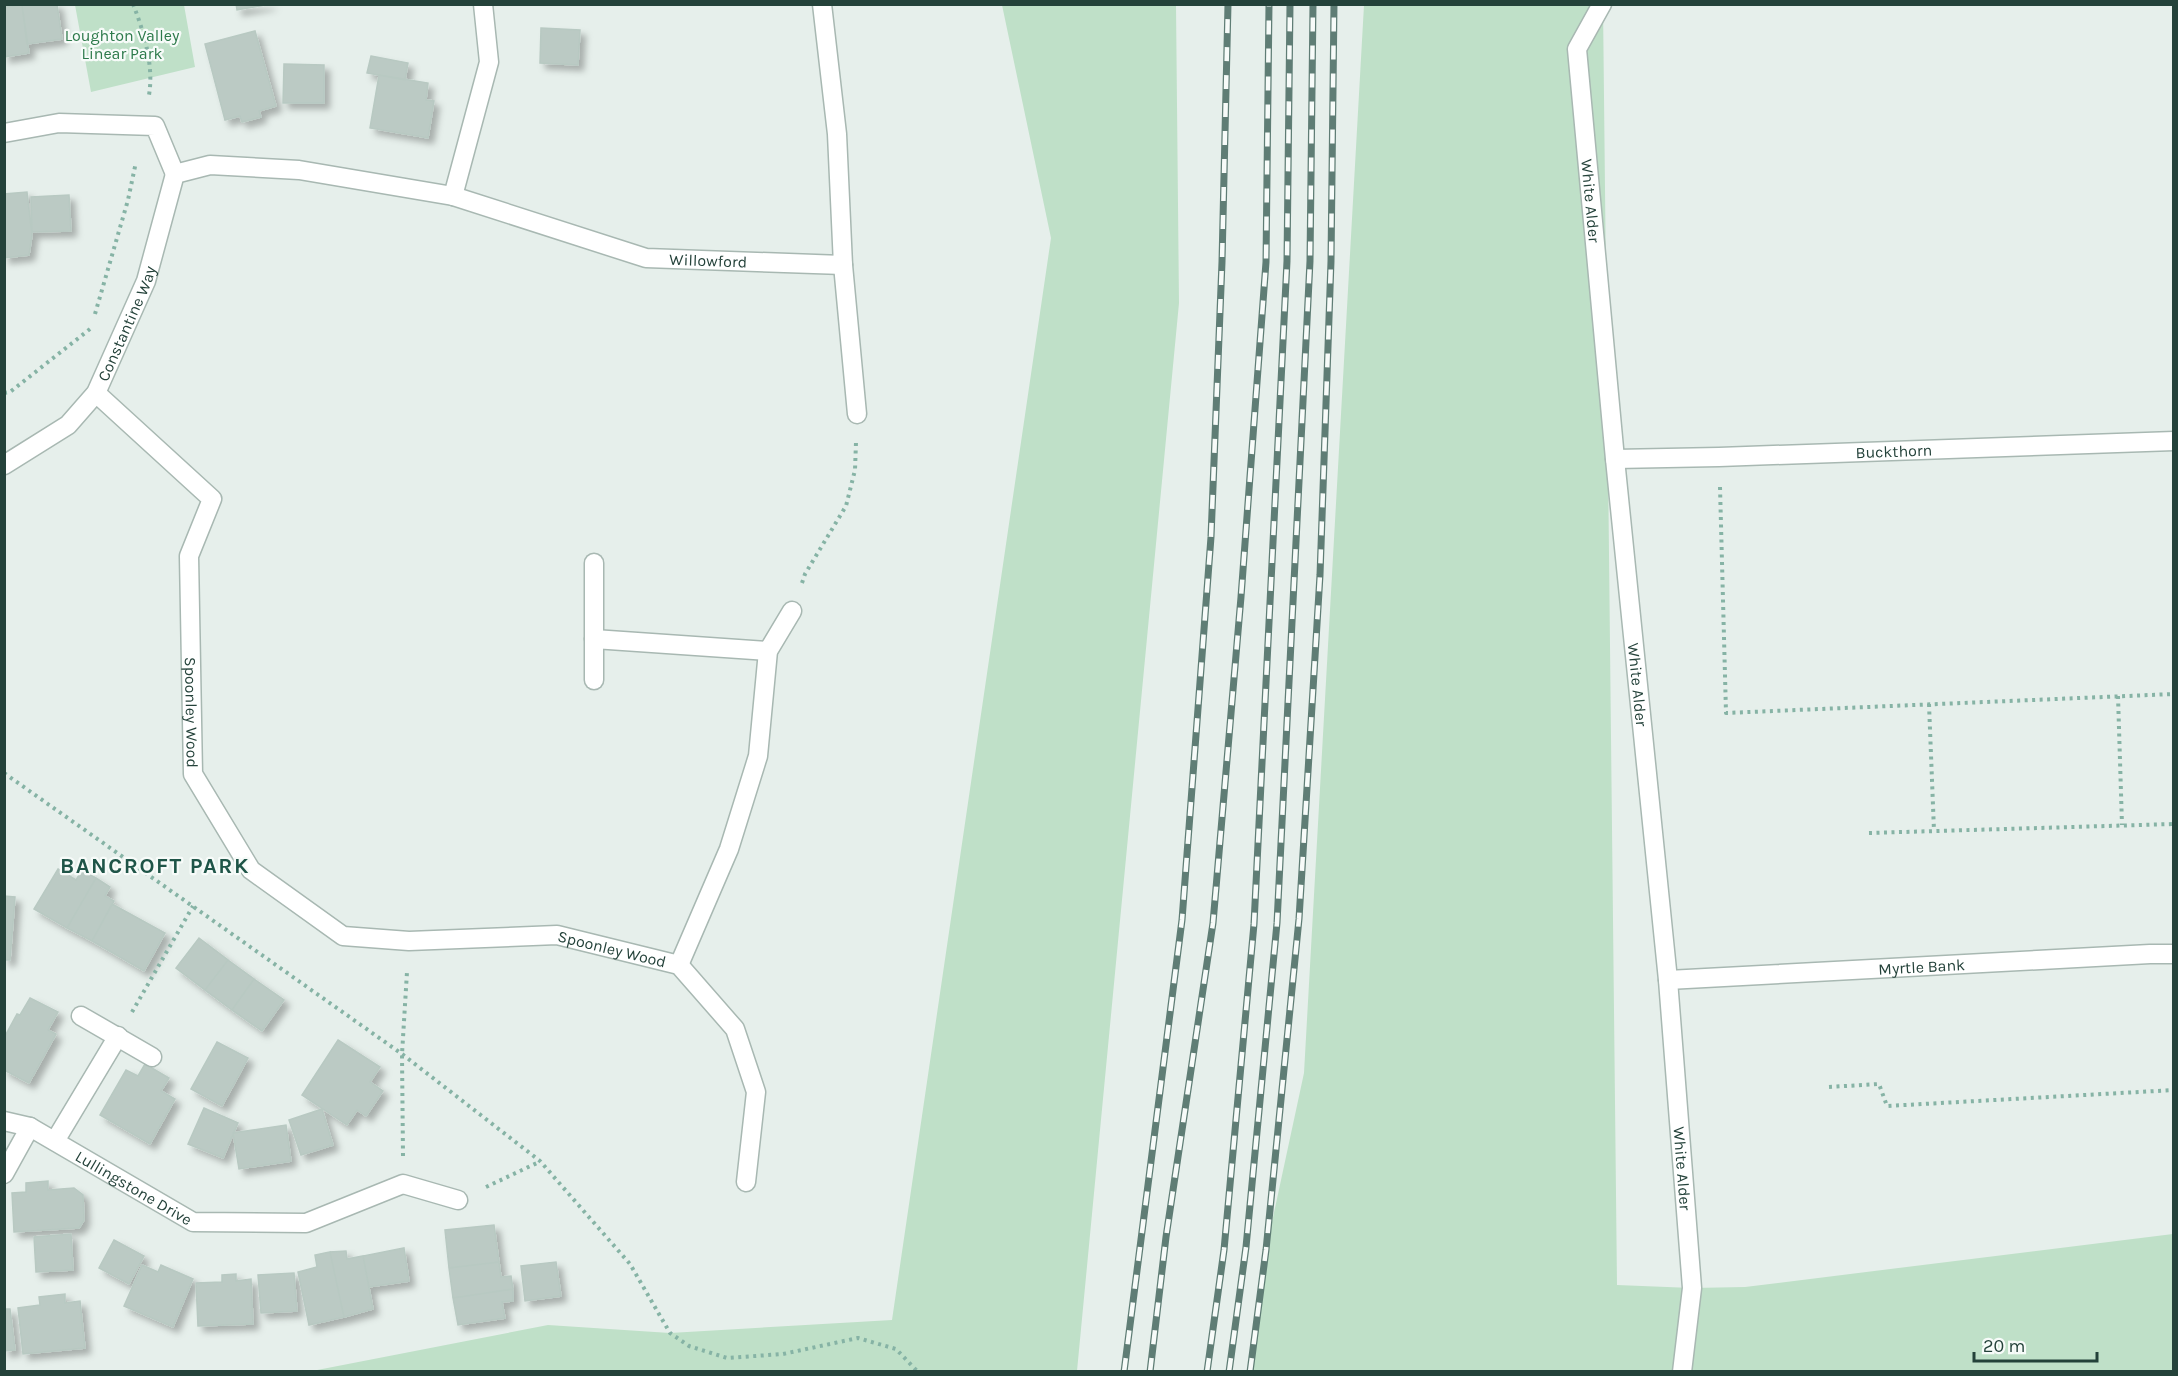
<svg xmlns="http://www.w3.org/2000/svg" width="2178" height="1376" viewBox="0 0 2178 1376" font-family="Karla,sans-serif">
	<style>
		.green { fill: #bfe0c8 }
		.building { fill: #bbcac4; stroke: #b8c9c2; stroke-width: 1.5; filter: url(#shadow) }
		.lines { fill: none; stroke-linecap: round; stroke-linejoin: round }
		.minor-casing { stroke: #a8b8b2; stroke-width: 21 }
		.path { stroke: #86b3a5; stroke-width: 4; stroke-dasharray: 3 4.5; stroke-linecap: butt }
		.minor { stroke: #fff; stroke-width: 18 }
		.rail-casing { stroke: #5f7d75; stroke-width: 7 }
		.rail { stroke: #f7fbf9; stroke-width: 4.5; stroke-dasharray: 14; stroke-linecap: butt }
		.labels { text-anchor: middle; dominant-baseline: central; stroke-width: 4.5; stroke-linejoin: round; paint-order: stroke }
		.park-label { font-size: 16px; fill: #2d7a4b; stroke: #f7fbf9 }
		.street-label { font-size: 16px; fill: #24423a; stroke: #f7fbf9 }
		.district-label { font-size: 22px; font-weight: bold; letter-spacing: 1.5px; fill: #1f5548; stroke: #f7fbf9 }
	</style>
	<defs>
		<filter id="shadow"><feDropShadow dx="5.5" dy="5.5" stdDeviation="3" flood-color="#0004"/></filter>
	</defs>
	<rect width="100%" height="100%" fill="#e6efeb"/>
	<path class="green" d="M75,5H184L195,67L91,92Z
		M1002,5H1176L1179,303L1077,1371H312L548,1325L670,1333L892,1320L1051,238Z
		M1364,5H1603L1617,1285L1692,1288L1745,1287L2173,1234V1371L1250,1372L1266,1250L1304,1073Z"/>
	<path class="building" d="M57,4L62,39L27,44L22,5Z
		M236,4H271L237,10Z
		M22,5L29,53L4,57V7Z
		M541,28L580,30L578,65L540,63Z
		M255,31L276,106L259,111L261,117L242,122L240,116L225,120L205,44Z
		M371,56L408,63L405,80L367,73Z
		M284,64L324,65V103H283Z
		M379,75L428,83L426,100L434,101L428,138L370,128Z
		M27,192L32,235L29,255L4,258V194Z
		M69,195L71,231L32,232L31,197Z
		M58,869L76,880L82,870L96,878L67,928L34,909Z
		M96,878L110,887L105,896L114,901L92,941L67,928Z
		M4,896L15,897L10,960H4Z
		M112,904L165,933L144,971L92,941Z
		M199,938L228,960L205,990L176,968Z
		M228,960L254,979L232,1010L205,990Z
		M254,979L284,1000L262,1031L232,1010Z
		M30,998L58,1012L48,1030L56,1034L29,1083L4,1070V1038L17,1014L20,1015Z
		M338,1040L380,1067L370,1082L383,1091L366,1116L357,1110L347,1125L302,1095Z
		M217,1042L248,1058L222,1106L191,1089Z
		M145,1064L169,1078L161,1091L175,1099L150,1144L100,1115L126,1070L138,1076Z
		M204,1108L238,1123L223,1158L188,1144Z
		M322,1109L333,1145L301,1155L289,1120Z
		M286,1125L291,1161L239,1169L233,1133Z
		M48,1181V1190L74,1188L83,1195L84,1220L79,1228L14,1232L12,1193L26,1192V1183Z
		M494,1225L499,1262L449,1268L445,1230Z
		M71,1234L73,1270L36,1272L34,1237Z
		M114,1240L144,1256L129,1284L99,1268Z
		M404,1248L409,1281L369,1287L363,1256Z
		M346,1251L347,1259L363,1256L373,1309L344,1317L330,1252Z
		M330,1252L344,1317L309,1325L298,1272L317,1267L315,1255Z
		M499,1262L501,1277L511,1276L513,1289L453,1298L449,1268Z
		M556,1262L561,1296L525,1301L521,1266Z
		M142,1265L158,1272L161,1265L193,1279L173,1327L124,1306Z
		M294,1273L297,1311L261,1313L258,1275Z
		M236,1274V1281L251,1279L253,1324L198,1326L196,1283L222,1282V1275Z
		M513,1289V1301L502,1302L505,1318L458,1325L453,1298Z
		M65,1294V1303L80,1301L85,1348L23,1354L18,1308L40,1305L39,1297Z
		M4,1309H10L15,1350L4,1351Z"/>
	<g class="lines">
		<g class="minor-casing">
			<g id="minor">
				<path id="s1" d="M1602,4L1577,49L1615,459L1668,980L1692,1288L1682,1372"/>
				<path d="M4,133L59,123L155,126L175,174"/>
				<path d="M453,196L489,62L483,4"/>
				<path d="M843,265L857,414"/>
				<path id="s2" d="M96,393L212,499L189,556L193,774L251,870L343,936L409,941L557,935L679,965L735,1029L756,1092L746,1182"/>
				<path id="s3" d="M1615,459L1719,457L2174,441"/>
				<path id="s4" d="M4,465L68,425L96,393L146,281L175,174L210,165L299,170L453,196L646,258L843,265L837,134L822,4"/>
				<path d="M594,639L768,651"/>
				<path d="M594,680V563"/>
				<path d="M679,965L729,849L758,756L768,651L792,611"/>
				<path id="s5" d="M1668,980L2150,954H2174"/>
				<path d="M81,1016L152,1057"/>
				<path id="s6" d="M4,1121L30,1127L193,1222L306,1223L403,1184L458,1200"/>
				<path d="M55,1141L118,1036"/>
				<path d="M4,1174L30,1127"/>
			</g>
		</g>
		<path class="path" d="M133,4C144,32 154,66 149,95
			M95,314L128,200L136,162
			M4,393L10,392L90,329
			M1720,487L1726,713L2174,694
			M802,583L805,574L846,506L855,470L856,442
			M2118,696L2122,825
			M1929,704L1934,831
			M4,773L402,1054L540,1161L630,1264L670,1333L689,1346L727,1358L783,1354L858,1338L896,1349L918,1372
			M1869,833L2174,824
			M132,1012L193,906
			M1829,1087L1879,1084L1887,1106L2174,1090
			M403,1156L402,1054L407,972
			M486,1187L539,1162"/>
		<use href="#minor" class="minor"/>
		<g class="rail-casing">
			<path id="rail" d="M1124,1372L1182,920L1211,537L1222,262L1228,4
				M1150,1372L1166,1237L1213,923L1241,597L1266,262L1269,4
				M1207,1372L1224,1250L1254,924L1287,261L1290,4
				M1229,1372L1246,1247L1277,923L1310,261L1313,4
				M1250,1372L1266,1250L1299,919L1320,575L1331,261L1334,4"/>
		</g>
		<use href="#rail" class="rail"/>
	</g>
	<g class="labels">
		<g class="park-label">
			<text x="122" y="35">Loughton Valley<tspan x="122" dy="18">Linear Park</tspan></text>
		</g>
		<g class="street-label">
			<text stroke="none"><textPath href="#s1" startOffset="204">White Alder</textPath></text>
			<text stroke="none"><textPath href="#s4" startOffset="898">Willowford</textPath></text>
			<text stroke="none"><textPath href="#s4" startOffset="194">Constantine Way</textPath></text>
			<text stroke="none"><textPath href="#s3" startOffset="279">Buckthorn</textPath></text>
			<text stroke="none"><textPath href="#s1" startOffset="690">White Alder</textPath></text>
			<text stroke="none"><textPath href="#s2" startOffset="375">Spoonley Wood</textPath></text>
			<text stroke="none"><textPath href="#s2" startOffset="933">Spoonley Wood</textPath></text>
			<text stroke="none"><textPath href="#s5" startOffset="254">Myrtle Bank</textPath></text>
			<text stroke="none"><textPath href="#s1" startOffset="1176">White Alder</textPath></text>
			<text stroke="none"><textPath href="#s6" startOffset="147">Lullingstone Drive</textPath></text>
		</g>
		<g class="district-label">
			<text x="155" y="866">BANCROFT PARK</text>
		</g>
	</g>
	<rect width="2178" height="1376" fill="none" stroke="#24423a" stroke-width="12"/>
	<path d="M1974 1352v9h123v-9" fill="none" stroke="#24423a" stroke-width="3"/>
	<text x="1983" y="1352" font-size="18" fill="#24423a" stroke="#f7fbf9" stroke-width="4.5" paint-order="stroke">20 m</text>
</svg>
